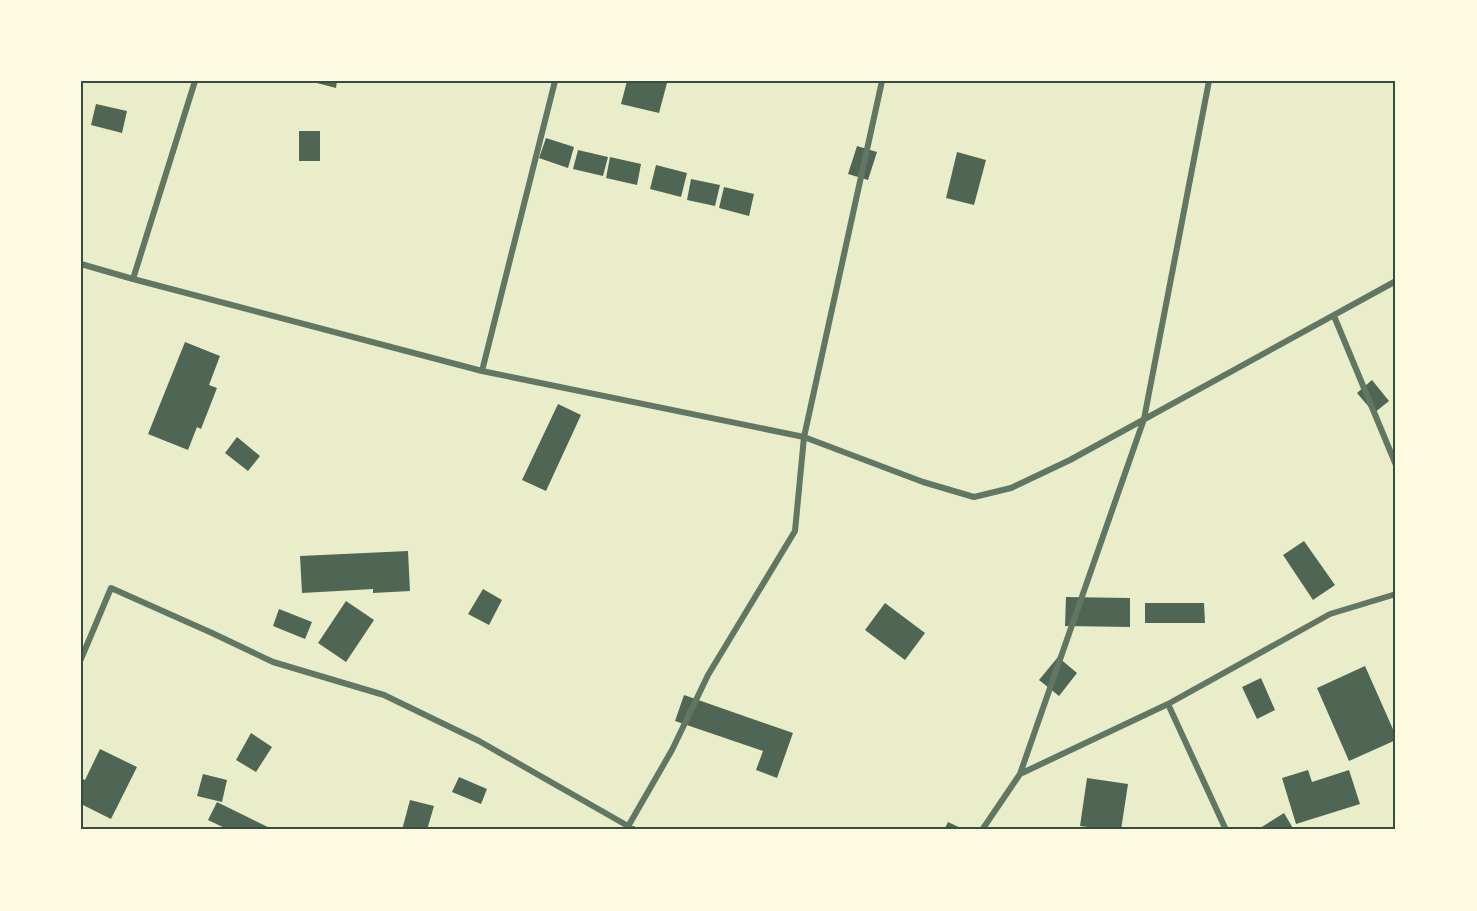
<svg xmlns="http://www.w3.org/2000/svg" width="1477" height="911" viewBox="0 0 1477 911" font-family="'Work Sans',sans-serif">
	<style>
		.building { fill: #4f6655 }
		.lines { fill: none; stroke-linecap: round; stroke-linejoin: round }
		.minor { stroke: #617663; stroke-width: 6 }
		.neatline { fill: none; stroke: #344e41; stroke-width: 2 }
	</style>
	<rect width="100%" height="100%" fill="#e9edc9"/>
	<path class="building" d="M309,81H337L336,88Z
		M627,81H660L667,83L659,113L621,104Z
		M96,104L127,111L122,133L91,125Z
		M299,131H320V161H299Z
		M546,138L574,147L568,168L539,158Z
		M857,146L877,152L868,180L848,174Z
		M578,150L608,157L603,176L573,169Z
		M957,152L986,160L974,205L946,198Z
		M610,157L641,164L637,185L606,178Z
		M656,165L687,173L681,197L650,189Z
		M691,179L720,185L715,206L687,200Z
		M724,187L754,194L749,216L719,208Z
		M185,342L220,356L209,385L217,388L201,429L197,427L188,450L148,434Z
		M1372,380L1389,401L1374,413L1357,393Z
		M558,404L581,415L546,491L522,480Z
		M237,437L260,456L248,471L225,453Z
		M1304,541L1335,585L1313,600L1283,555Z
		M408,551L410,591L373,593V589L302,593L300,556Z
		M483,589L502,600L489,625L468,614Z
		M1066,597L1130,598V627L1065,626Z
		M346,601L374,620L346,662L318,643Z
		M885,603L925,633L905,660L865,630Z
		M1145,603H1204L1205,623H1145Z
		M279,609L312,622L305,639L273,626Z
		M1058,657L1077,673L1059,696L1039,680Z
		M1365,666L1396,736V740L1349,761L1317,688Z
		M1261,678L1275,710L1257,719L1242,687Z
		M684,695L793,733L777,778L756,770L763,751L675,721Z
		M251,733L272,747L256,772L236,760Z
		M100,749L137,767L111,819L81,804V778L85,780Z
		M1308,770L1312,782L1349,770L1360,804L1296,824L1282,778Z
		M203,774L227,780L222,802L197,796Z
		M459,777L487,789L481,804L452,792Z
		M1087,778L1128,784L1121,830H1111L1080,826Z
		M410,800L434,806L427,830H402Z
		M217,802L274,830H229L208,820Z
		M1284,813L1294,830H1257Z
		M948,822L965,830H944Z"/>
	<g class="lines">
		<path class="minor" d="M81,264L133,279L195,81
			M133,279L482,371L804,437L923,482L974,497L1011,488L1070,460L1396,281
			M1334,316L1396,465
			M482,371L555,81
			M81,659L111,588L212,633L273,662L384,695L479,741L635,830
			M1168,704L1226,830
			M1020,774L1168,704L1330,614L1396,594
			M626,830L672,750L708,675L795,531L804,437L882,81
			M982,830L1020,774L1144,419L1209,81"/>
	</g>
	<rect width="1477" height="911" fill="none" stroke="#fefae0" stroke-width="165"/>
	<rect x="82" y="82" width="1312" height="746" class="neatline"/>
</svg>
